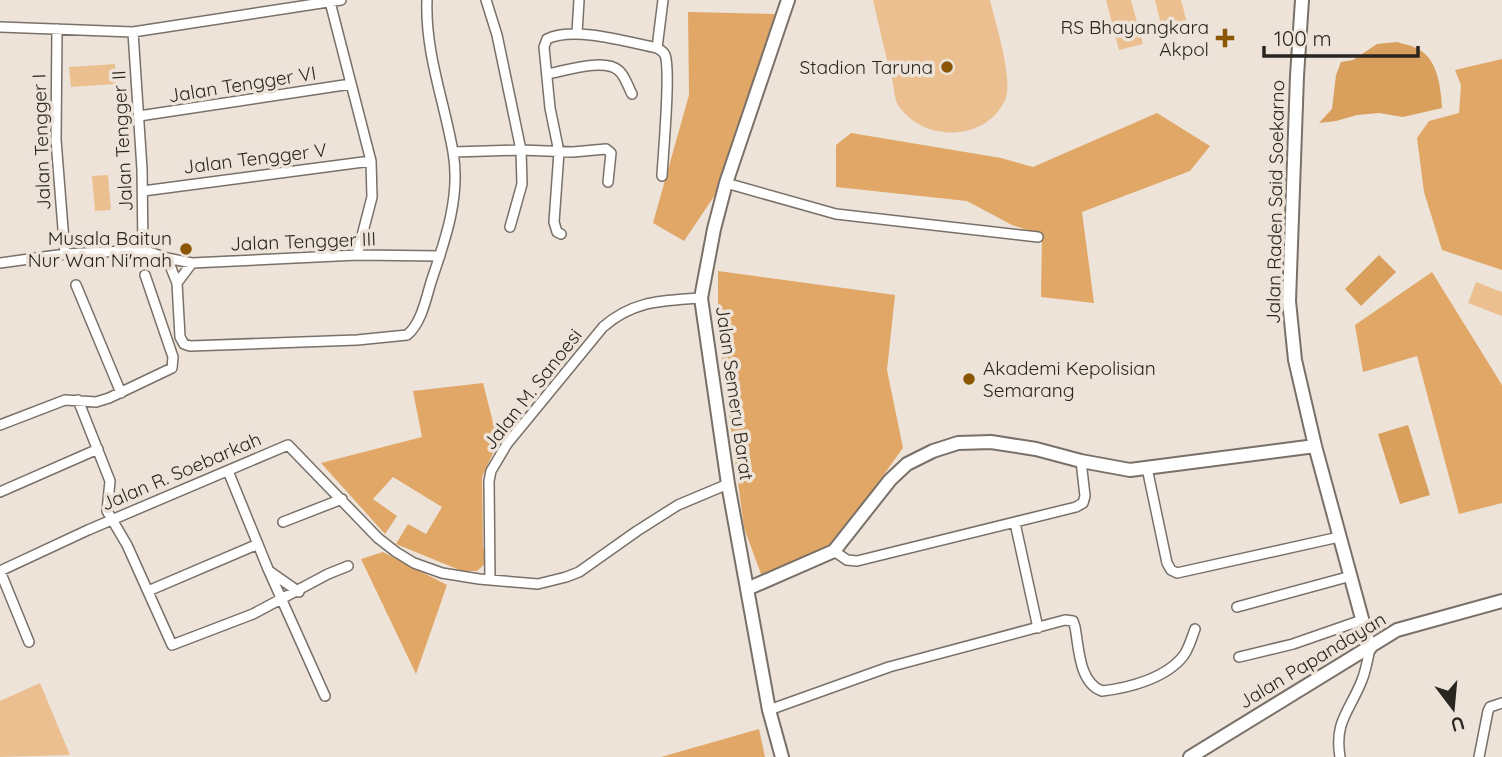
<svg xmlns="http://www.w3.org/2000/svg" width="1502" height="757" viewBox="0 0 1502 757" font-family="Quicksand,sans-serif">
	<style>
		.green { fill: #ebbf90 }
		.forest { fill: #e1a766 }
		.water { fill: #d89f5d }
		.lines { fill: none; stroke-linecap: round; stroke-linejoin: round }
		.street-casing { stroke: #797067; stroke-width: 12 }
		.secondary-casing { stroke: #797067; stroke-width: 16 }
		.street { stroke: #fff; stroke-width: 9 }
		.secondary { stroke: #fff; stroke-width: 12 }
		.poi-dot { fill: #8b5604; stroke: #ede3d9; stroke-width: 2.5 }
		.labels { text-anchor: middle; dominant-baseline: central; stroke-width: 7; stroke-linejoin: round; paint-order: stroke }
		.poi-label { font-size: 19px; fill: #292521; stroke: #ede3d9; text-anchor: end }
		.street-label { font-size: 19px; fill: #292521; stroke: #ede3d9 }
	</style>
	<rect width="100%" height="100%" fill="#ede3d9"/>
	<path class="green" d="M873,0H990C995,22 1014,80 1005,100C986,142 923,143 898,105C894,98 894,86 892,79C885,53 879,26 873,0Z
		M1106,0H1131L1143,44L1119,50Z
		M1155,0H1181L1188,27L1163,33Z
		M115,64L116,84L71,87L69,67Z
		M108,175L111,210L95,211L92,176Z
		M1476,282L1502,292V316L1468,303Z
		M40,683L70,755L0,757V701Z"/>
	<path class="forest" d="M688,12L775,14L715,195L684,241L653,223L689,95Z
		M1502,59V270L1442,250L1424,192L1417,138L1429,121L1459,113L1461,85L1455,70Z
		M1157,113L1210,146L1190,171L1082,212L1094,303L1041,297L1042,235L1012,225L967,201L836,187V145L851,133L1001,158L1033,167Z
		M718,271L895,295L887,370L903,448L831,548L761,574L744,528L718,329Z
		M1432,272L1502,385V503L1459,514L1417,356L1363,372L1355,325Z
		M483,383L498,442L482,477L483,547L488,561L477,571H462L396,544L408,524L426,534L442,507L393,477L373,499L397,516L385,534L321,463L422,437L413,391Z
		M383,552L447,585L416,674L361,559Z
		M759,729L765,757H661Z"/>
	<path class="water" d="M1397,42C1403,44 1411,45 1418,49C1438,59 1441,89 1442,108L1403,117L1379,113L1357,115L1336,121L1319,123L1332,109L1336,75L1341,62L1353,60L1377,44Z
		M1379,255L1396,272L1361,306L1345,289Z
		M1408,425L1430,495L1400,504L1378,434Z"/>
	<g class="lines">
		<g class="street-casing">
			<path id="street" d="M486,0L497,35L521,150L522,184L510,227
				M330,2L371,161L372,197L357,255
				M0,27L133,32L341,0
				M57,29L56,140L65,254
				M133,32L142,169L143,250
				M577,33L579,0
				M657,48L663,0
				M547,74C564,71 604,58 618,70C625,75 628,87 632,94
				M139,116L351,84
				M453,152L521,150L573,152L606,149L611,153L608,182
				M726,183L836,214L1038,237
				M143,191L371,161
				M561,234L557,232L554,222L559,152L550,108L544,47L547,39C575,26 627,42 657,48C660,50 663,51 665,55C671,70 663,155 662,176
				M167,258L192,263L357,255L440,256
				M0,263L65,254L143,250L167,258L177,283L180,337L184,344L190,346L357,340L407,335C421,324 426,299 431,282C445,241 461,196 453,152C444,100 425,53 427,0
				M177,283L192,263
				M76,285L121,393
				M78,400L110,481L107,511L127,545L172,645L253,614L328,574L348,566
				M0,425L65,400L96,402L109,398L172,368L173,357L145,275
				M1147,468L1167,563L1171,570L1177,573L1339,537
				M228,471L268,569L325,696
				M0,492L98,449
				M283,522L342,499
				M1015,523L1038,628
				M834,551L847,560L857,561L1076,507L1083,503L1085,496L1081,461
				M0,571L88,530L288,445L378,538L396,552L414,563L442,573L479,579L538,584L566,577L579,572L637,531L678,505L728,484
				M0,571L29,642
				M269,571L299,592
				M490,580L489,481L491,471L507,444L603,327C634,300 662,301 701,298
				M148,591L258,544
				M1237,607L1351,576
				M1239,657L1293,644L1362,620
				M769,710L889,667L1065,620L1073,621L1075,627C1079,648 1079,683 1102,691C1129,688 1167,678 1184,655C1189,648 1192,637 1195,629
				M1340,757C1334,721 1350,711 1362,680C1366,670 1368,658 1370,648
				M1479,757L1488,711L1490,707L1502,703"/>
		</g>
		<g class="secondary-casing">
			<path id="secondary" d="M1302,0L1297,76L1289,301L1295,360L1315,446L1370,648
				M747,589L834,551L890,480L907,464L933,451L958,443L991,442L1036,449L1081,461L1130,470L1315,446
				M782,757L769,710L728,484L701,298L714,229L726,183L788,0
				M1190,757L1397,630L1502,601"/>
		</g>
		<use href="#street" class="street"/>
		<use href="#secondary" class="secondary"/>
	</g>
	<g class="poi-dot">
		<path d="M1221.5 27.5h7v7h7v7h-7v7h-7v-7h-7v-7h7z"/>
		<circle cx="947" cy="67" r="7"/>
		<circle cx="186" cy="249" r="7"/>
		<circle cx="969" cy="379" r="7"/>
	</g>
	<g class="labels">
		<g class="poi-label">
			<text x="1209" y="27">RS Bhayangkara<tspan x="1209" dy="22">Akpol</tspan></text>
			<text x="933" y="67">Stadion Taruna</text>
			<text x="172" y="238">Musala Baitun<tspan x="172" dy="22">Nur Wan Ni'mah</tspan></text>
			<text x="983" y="368" text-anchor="start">Akademi Kepolisian<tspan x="983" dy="22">Semarang</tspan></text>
		</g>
		<g class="street-label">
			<text transform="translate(242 84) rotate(-9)">Jalan Tengger VI</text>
			<text transform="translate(122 141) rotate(-93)">Jalan Tengger II</text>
			<text transform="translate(41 142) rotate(-92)">Jalan Tengger I</text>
			<text transform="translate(255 158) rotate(-7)">Jalan Tengger V</text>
			<text transform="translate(1275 202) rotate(-89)">Jalan Raden Said Soekarno</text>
			<text transform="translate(303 241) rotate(-2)">Jalan Tengger III</text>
			<text transform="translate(532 389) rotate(-52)">Jalan M. Sanoesi</text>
			<text transform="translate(735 393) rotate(82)">Jalan Semeru Barat</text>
			<text transform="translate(181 471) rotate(-23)">Jalan R. Soebarkah</text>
			<text transform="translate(1312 660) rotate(-31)">Jalan Papandayan</text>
		</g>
	</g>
	<g transform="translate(1453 708) rotate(164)" stroke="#ede3d9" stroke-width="5" paint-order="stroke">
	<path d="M0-5L12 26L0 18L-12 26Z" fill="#292521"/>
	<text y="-10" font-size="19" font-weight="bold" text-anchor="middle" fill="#292521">U</text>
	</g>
	<path d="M1264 46v10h154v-10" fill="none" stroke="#292521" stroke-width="3.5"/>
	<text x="1274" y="46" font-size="21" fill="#292521" stroke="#ede3d9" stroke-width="5" paint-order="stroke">100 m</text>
</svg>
